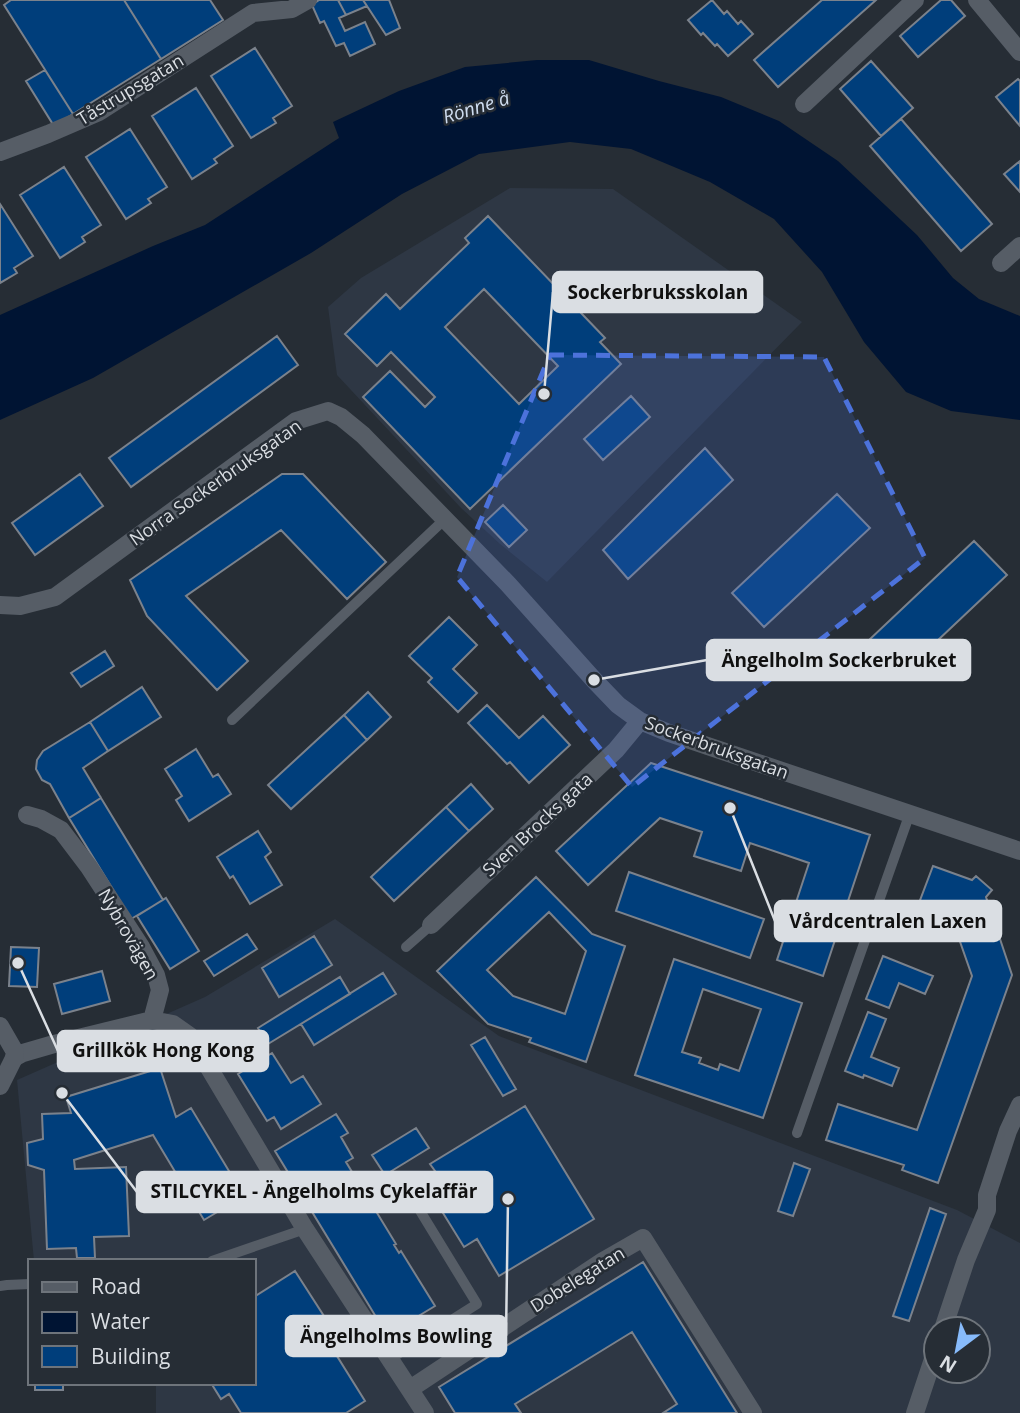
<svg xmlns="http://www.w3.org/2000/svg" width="1020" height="1413" viewBox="0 0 1020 1413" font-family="'Open Sans',sans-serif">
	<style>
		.built { fill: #2e3744; fill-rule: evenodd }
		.water { fill: #001433 }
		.building { fill: #003e7b; stroke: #7b828c; stroke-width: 2; fill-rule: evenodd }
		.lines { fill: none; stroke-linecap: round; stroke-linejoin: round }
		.lane { stroke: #565d66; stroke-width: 10 }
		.street { stroke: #565d66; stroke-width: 18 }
		.secondary { stroke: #565d66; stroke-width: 18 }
		.marked { fill: #4c72db; fill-opacity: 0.2; stroke: #4c72db; stroke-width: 5; stroke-dasharray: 14 9; stroke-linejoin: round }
		.labels { text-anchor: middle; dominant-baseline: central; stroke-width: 5; stroke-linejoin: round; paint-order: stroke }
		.street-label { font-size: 18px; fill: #dadee3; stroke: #262d35 }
		.water-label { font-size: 19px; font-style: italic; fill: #cedcef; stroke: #262d35 }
		.leader { fill: none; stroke: #dadee3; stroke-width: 2.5 }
		.callout-dot { fill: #dadee3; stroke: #262d35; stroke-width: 2.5 }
		.callout { fill: #dadee3; stroke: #dadee3; stroke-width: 2.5 }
		.callout-label { font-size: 19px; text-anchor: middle; font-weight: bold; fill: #111 }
	</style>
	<rect width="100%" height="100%" fill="#262d35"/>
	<path class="built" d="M510,188L613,189L802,322L547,582L500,544L461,508L337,375L328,307L361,278Z
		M335,919L499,1036L957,1210L1020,1243V1413H156V1383H254V1261H34L17,1080L205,997ZM936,1329H978V1371H936Z"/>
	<path class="water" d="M537,60H589L659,81L721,97L779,121L838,161L917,235L953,278L979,299L1020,316V420L951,411L906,392L864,342L822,272L774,219L710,182L631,149L570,142L479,154L402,194L311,253L93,378L0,420V315L153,246L205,225L339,138L333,122L399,91L465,67Z"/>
	<path class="building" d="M11,0H124L161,59L73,114L4,5Z
		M124,0H210L223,20L161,59Z
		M319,0H338L346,15L339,18L345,31L365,22L375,44L350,56L344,43L336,46L324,21L320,23L312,5Z
		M338,0H363L367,6L346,15Z
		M363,0H389L400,28L386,35Z
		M712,0L724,14L727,11L738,24L741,21L753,34L728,56L717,44L715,46L703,33L701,35L688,20Z
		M822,0H876L778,87L754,60Z
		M941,0H951L965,16L918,57L900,36Z
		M255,48L292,106L273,118L276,123L251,138L211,76Z
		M871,61L913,108L881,136L840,89Z
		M45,70L73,114L54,126L26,81Z
		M1018,79L1020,81V126L996,97Z
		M196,88L233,146L214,159L217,163L192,179L152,116Z
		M901,119L992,224L961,251L870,146Z
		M130,129L167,187L148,199L151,203L126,219L86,157Z
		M1020,161V192L1004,174Z
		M64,167L101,225L82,237L85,242L60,258L20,195Z
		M0,204L33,256L14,268L17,273L0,283Z
		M488,216L605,338L600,342L621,364L470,509L363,397L390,371L425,407L435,397L391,352L377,366L345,334L386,294L400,309L469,243L465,238ZM484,289L558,366L519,404L445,327Z
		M277,336L298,365L131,487L109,458Z
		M631,396L650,417L603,460L584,439Z
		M705,448L733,480L628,579L603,550Z
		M80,474L103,506L35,555L12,523Z
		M282,474H303L386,562L347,599L281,530L186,596L248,661L217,690L147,616L130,580Z
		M837,494L870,528L764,627L732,593Z
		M503,505L527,530L509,547L485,522Z
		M974,541L1007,575L902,674L869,640Z
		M449,617L477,645L453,669L477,693L458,712L428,682L432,678L409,656Z
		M105,651L114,666L81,687L71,673Z
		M142,687L161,717L108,751L90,722Z
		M368,692L391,717L367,740L344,715Z
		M487,705L519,738L543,716L570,745L529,783L510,762L507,764L468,723Z
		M344,715L367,740L291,809L268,785Z
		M90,722L108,751L83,768L101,798L69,818L50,784L42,780L36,769L37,760L43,751Z
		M196,749L213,777L218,774L231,794L189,821L176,800L182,796L165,769Z
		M651,763L870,835L823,976L777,960L809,863L750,843L741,871L694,856L702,832L660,818L588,885L556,851Z
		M471,784L493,809L469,831L446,807Z
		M101,798L163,900L131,919L69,818Z
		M446,807L469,831L394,901L371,877Z
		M258,831L271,852L265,857L282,885L250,904L233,876L230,878L217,857Z
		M933,866L972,880L976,876L992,890L986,897L1012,975L938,1183L902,1170L904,1165L826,1140L838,1104L917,1130L972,976L951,916L919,903Z
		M629,872L764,919L750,958L616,911Z
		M536,877L592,934L625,946L586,1062L529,1042L531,1038L488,1024L437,971ZM549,912L586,951L565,1014L513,996L487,970Z
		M166,898L199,951L170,969L137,916Z
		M247,934L257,949L214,976L204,961Z
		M314,936L332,965L279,997L262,968Z
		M11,947L39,948L37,987L9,986Z
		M883,956L933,976L925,994L899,983L889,1008L866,999Z
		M674,959L802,1003L763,1118L635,1075ZM703,989L761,1009L739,1071L720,1064L718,1070L699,1063L701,1058L682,1052Z
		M102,971L110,1001L62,1014L54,984Z
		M383,973L396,994L314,1045L301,1024Z
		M340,977L350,994L268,1044L258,1028Z
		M868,1012L886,1019L871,1057L899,1068L892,1086L864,1075L863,1078L845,1071Z
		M485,1037L516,1089L503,1096L471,1045Z
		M272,1053L291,1083L303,1076L321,1104L281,1129L274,1117L267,1121L238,1074Z
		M160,1068L176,1117L191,1108L244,1196L204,1220L153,1135L74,1160L75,1169L126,1167L129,1236L94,1237L95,1258H77L76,1248L47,1249L44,1170L28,1165L27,1143L43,1139L42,1114L71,1113L66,1097Z
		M525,1106L594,1219L499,1276L477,1239L464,1247L422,1179L435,1171L430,1164Z
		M336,1114L348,1133L341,1137L353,1158L346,1162L396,1244L394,1245L399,1253L401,1251L435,1306L387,1335L275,1151Z
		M416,1128L429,1148L385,1175L372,1155Z
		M794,1163L810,1169L793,1216L778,1211Z
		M930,1208L946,1214L909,1321L893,1316Z
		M643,1262L737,1413H663L677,1404L632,1332L515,1404L521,1413H455L439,1387Z
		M295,1271L331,1327L322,1332L365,1401L346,1413H241L229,1394L221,1399L211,1383H254V1297Z
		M35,1383H63V1390H35Z"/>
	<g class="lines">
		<path class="lane" d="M232,720L445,519
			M406,947L431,925
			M797,1133L910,813
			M212,1261L305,1229
			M0,1286L7,1285L30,1284
			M390,1359L477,1304L400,1178"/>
		<path class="street" d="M977,0L1020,52
			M804,104L915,0
			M0,152L48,134L99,112L253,13L292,9L308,0
			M1001,263L1020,246
			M0,605L20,606L55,597L296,421L328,411L341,417L363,435L508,584L594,680L618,705L640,721L669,733L1020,851
			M27,815L41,819L61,830L89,867L141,947L156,975L160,990L152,1020
			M431,925L616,750L640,721
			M14,1058L23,1053L54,1044L152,1020L173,1024L190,1036L305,1229L425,1413
			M410,1389L603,1261L643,1238L753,1413"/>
		<path class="secondary" d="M0,1026L15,1052L14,1058L0,1086
			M943,1329L966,1260L987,1210V1195L1008,1131L1020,1105
			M915,1413L936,1350"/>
	</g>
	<path class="marked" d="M550,355L824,357L925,558L632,787L457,577Z"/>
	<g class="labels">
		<g class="street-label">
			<text transform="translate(130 89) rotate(-31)">Tåstrupsgatan</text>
			<text transform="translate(215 482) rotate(-35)">Norra Sockerbruksgatan</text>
			<text transform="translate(717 747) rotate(20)">Sockerbruksgatan</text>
			<text transform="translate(537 824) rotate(-43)">Sven Brocks gata</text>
			<text transform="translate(129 934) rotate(60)">Nybrovägen</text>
			<text transform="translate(577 1279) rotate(-32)">Dobelegatan</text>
		</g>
		<g class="water-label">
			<text transform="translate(476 107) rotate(-17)">Rönne å</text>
		</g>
	</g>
	<path class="leader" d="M544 394L553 292M594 680L707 660M730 808L775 921M18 963L58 1051M62 1093L137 1192M508 1199L506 1336"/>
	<g class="callout-dot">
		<circle cx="544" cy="394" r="7"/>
		<circle cx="594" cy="680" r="7"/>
		<circle cx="730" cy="808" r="7"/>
		<circle cx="18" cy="963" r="7"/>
		<circle cx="62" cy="1093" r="7"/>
		<circle cx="508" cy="1199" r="7"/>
	</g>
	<g class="callout">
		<rect x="553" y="272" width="209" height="40" rx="7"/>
		<rect x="707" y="640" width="263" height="40" rx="7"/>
		<rect x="775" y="901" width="226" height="40" rx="7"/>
		<rect x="58" y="1031" width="210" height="40" rx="7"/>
		<rect x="137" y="1172" width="355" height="40" rx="7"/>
		<rect x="286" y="1316" width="220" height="40" rx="7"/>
	</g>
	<g class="callout-label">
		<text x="658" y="299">Sockerbruksskolan</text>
		<text x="839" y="667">Ängelholm Sockerbruket</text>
		<text x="888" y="928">Vårdcentralen Laxen</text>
		<text x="163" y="1057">Grillkök Hong Kong</text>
		<text x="314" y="1198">STILCYKEL - Ängelholms Cykelaffär</text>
		<text x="396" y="1343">Ängelholms Bowling</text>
	</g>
	<rect x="28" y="1259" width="228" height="126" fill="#262d35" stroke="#6e747b" stroke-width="2"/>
	<rect x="42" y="1282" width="35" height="10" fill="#565d66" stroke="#6e747b" stroke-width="2"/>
	<text x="91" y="1294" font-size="21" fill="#dadee3">Road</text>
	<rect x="42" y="1312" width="35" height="21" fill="#001433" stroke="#6e747b" stroke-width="2"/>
	<text x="91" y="1329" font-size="21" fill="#dadee3">Water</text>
	<rect x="42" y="1346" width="35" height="21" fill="#003e7b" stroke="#6e747b" stroke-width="2"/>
	<text x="91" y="1364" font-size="21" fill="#dadee3">Building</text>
	<g transform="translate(957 1350) rotate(212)"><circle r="33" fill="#262d35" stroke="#6e747b" stroke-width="2"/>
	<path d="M0-5L12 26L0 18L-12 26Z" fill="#87bbfb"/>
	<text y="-10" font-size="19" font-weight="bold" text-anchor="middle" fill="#dadee3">N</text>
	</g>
</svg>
